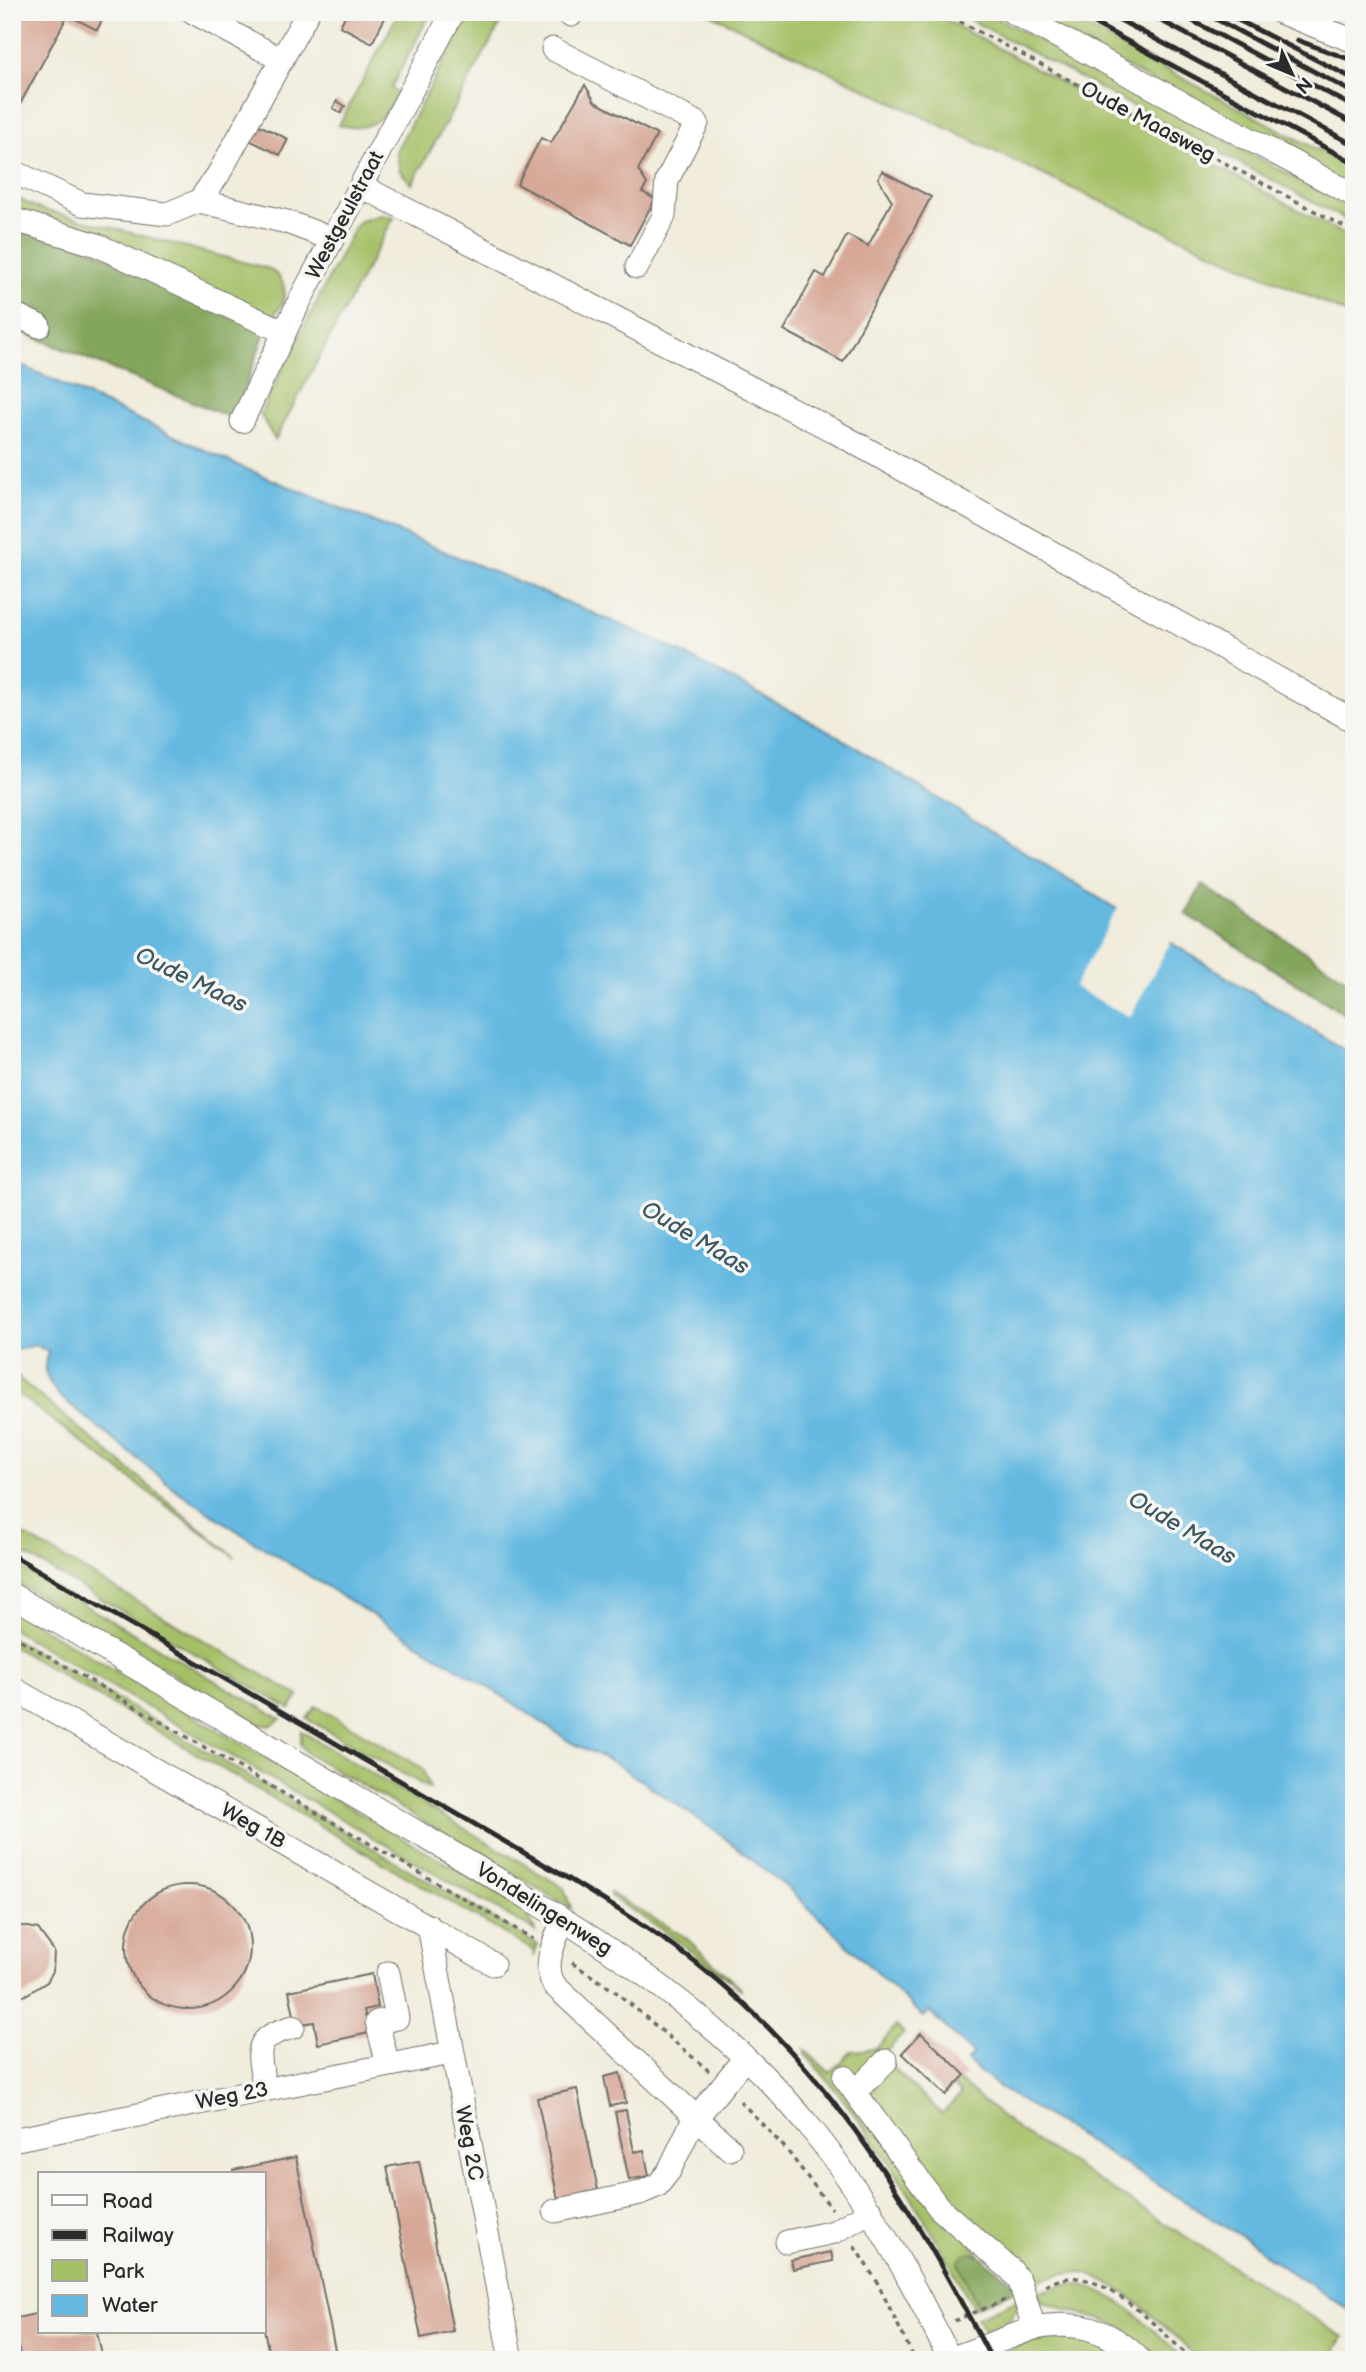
<svg xmlns="http://www.w3.org/2000/svg" width="1366" height="2372" viewBox="0 0 1366 2372" font-family="'Balsamiq Sans',sans-serif">
	<style>
		.green { fill: #a6c067; stroke: #687649; stroke-width: 2 }
		.forest { fill: #84a65c; stroke: #586844; stroke-width: 2 }
		.water { fill: #65b9e1; stroke: #487286; stroke-width: 2 }
		.pier { fill: #f1ecdb }
		.building { fill: #d7a897 }
		.lines { fill: none; stroke-linecap: round; stroke-linejoin: round }
		.minor-casing { stroke: #706f69; stroke-width: 25 }
		.path { stroke: #706f69; stroke-width: 3.5; stroke-dasharray: 5 5; stroke-linecap: butt }
		.minor { stroke: #fff; stroke-width: 23 }
		.rail { stroke: #2b2b2b; stroke-width: 5 }
		.labels { text-anchor: middle; dominant-baseline: central; stroke-width: 7; stroke-linejoin: round; paint-order: stroke }
		.street-label { font-size: 21px; fill: #2b2b2b; stroke: #f6f6f2 }
		.water-label { font-size: 23px; font-style: italic; fill: #3c5662; stroke: #f6f6f2 }
	</style>
	<rect width="100%" height="100%" fill="#f6f6f2"/>
	<filter id="ink" filterUnits="userSpaceOnUse"><feTurbulence type="fractalNoise" baseFrequency=".0143" numOctaves="2"/><feDisplacementMap in="SourceGraphic" scale="14" xChannelSelector="R" yChannelSelector="G"/><feConvolveMatrix kernelMatrix="1 2 1 2 8 2 1 2 1" color-interpolation-filters="sRGB"/></filter>
	<filter id="wash" filterUnits="userSpaceOnUse"><feTurbulence type="fractalNoise" baseFrequency=".00686" numOctaves="4" result="noise"/><feDisplacementMap in="SourceGraphic" scale="28" xChannelSelector="R" yChannelSelector="G"/><feGaussianBlur stdDeviation="1.57" result="paint"/><feColorMatrix in="noise" values="0 0 0 0 0 0 0 0 0 0 0 0 0 0 0 0 0 1.4 0 .05"/><feComposite in="paint" operator="in"/></filter>
	<g filter="url(#wash)">
		<rect width="100%" height="100%" fill="#f1ecdb"/>
		<path class="green" d="M399,12H431L391,88L399,93C384,119 370,133 339,125Z
			M470,12H507L412,184L400,171L396,151Z
			M706,12H931L1354,240V317L1054,180Z
			M956,12H986L1354,209V224Z
			M1024,12H1058L1354,169V190Z
			M12,196L40,209L270,269C290,283 288,302 271,318L12,227Z
			M381,215L394,217L275,440L260,414L354,228L360,221Z
			M12,1373L235,1557L12,1390Z
			M12,1528L299,1696L290,1709L12,1547Z
			M12,1563L281,1719L270,1726L259,1724L12,1580Z
			M12,1610L526,1910L535,1931L12,1629Z
			M12,1638L538,1945L533,1957L534,1951L12,1646Z
			M316,1706L422,1768L430,1789L307,1719Z
			M301,1731L564,1888L571,1908L307,1753L301,1745Z
			M610,1893L685,1937L742,1990L671,1936L610,1896Z
			M896,2026L904,2033L866,2072L854,2075L980,2256L958,2263L978,2306L973,2308C927,2217 874,2130 805,2054V2050L830,2073L852,2051L876,2049Z
			M891,2066L942,2114L961,2094L954,2086L959,2081L1017,2129L1343,2337L1330,2360H1199C1172,2334 1113,2271 1073,2272C1059,2272 1045,2279 1031,2283L1023,2266L958,2217L869,2093Z
			M1071,2283C1115,2287 1155,2331 1185,2360H1157L1121,2326L1046,2303L1035,2293Z
			M1021,2298C1015,2315 1004,2330 984,2330L977,2317Z
			M1061,2336L1086,2339L1110,2349L1104,2360L998,2358L1019,2345Z"/>
		<path class="forest" d="M12,226L65,238L266,329L234,419L12,328Z
			M1202,885L1354,984V1020L1186,914Z
			M970,2252L980,2256L1020,2288L978,2306L958,2263L963,2255Z"/>
		<path class="water" d="M12,361L237,465L655,639L831,732L1354,1056V2313L1269,2258L1255,2245L993,2083L967,2061L973,2054L929,2011L923,2017L789,1889L717,1832L615,1763L570,1742L510,1701L245,1536L179,1492L58,1395C47,1380 41,1370 48,1352L36,1345L12,1351Z"/>
		<path class="pier" d="M1119,906L1172,939L1130,1017L1074,987Z"/>
		<g id="blocks">
			<path class="building" d="M12,12H106L97,30L68,15L12,119Z
				M347,12H388L372,43L340,26Z
				M585,85L595,102L657,135L638,170L647,184L642,192L655,199L630,245L517,184L541,138L551,143Z
				M337,101L345,106L341,113L333,108Z
				M257,124L288,139L280,155L249,140Z
				M882,171L931,197L843,362L784,330L816,272L825,277L847,235L868,246L892,201L878,178Z
				M126 1947a62 62 0 1 1 124 0a62 62 0 1 1-124 0Z
				M12,1924L38,1929L54,1951L53,1971L47,1982L24,1996L12,1995Z
				M372,1974L378,2007L364,2010L369,2033L318,2044L314,2022L296,2025L289,1991Z
				M921,2033L965,2075L946,2095L902,2053Z
				M620,2073L626,2103L610,2106L604,2077Z
				M577,2089L598,2190L558,2199L537,2098Z
				M626,2110L634,2152L644,2150L649,2176L629,2180L615,2112Z
				M296,2157L337,2360H270L264,2329V2174H233V2170Z
				M419,2161L453,2331L421,2338L387,2167Z
				M831,2252L833,2261L793,2269L791,2260Z
				M40,2313V2332H97L103,2360H21L12,2319Z"/>
		</g>
	</g>
	<g filter="url(#ink)">
		<use href="#blocks" fill-opacity="0" stroke="#706f69" stroke-width="2"/>
		<g class="lines">
			<g class="minor-casing">
				<path id="minor" d="M193,12L282,60
					M566,12L571,15
					M1012,12L1354,195
					M1280,12L1354,41
					M553,49L697,123L667,180L664,216L637,267
					M12,171L82,204L167,214L199,201L218,175L308,12
					M361,186L832,430L1354,721
					M199,201L287,222L332,239
					M12,219L97,245L284,332
					M12,313L39,326
					M242,421L299,302L453,12
					M12,1595C137,1668 262,1741 387,1815C540,1904 701,1991 813,2131C869,2201 912,2279 950,2360
					M12,1688L493,1964
					M563,1920C555,1942 542,1963 554,1985L730,2149
					M429,1926L511,2360
					M388,1973L397,2018L377,2022L388,2065
					M844,2077L939,2208L1011,2270L1020,2282L1034,2328C1076,2320 1110,2329 1140,2360
					M265,2089C258,2052 251,2038 293,2027
					M856,2091L886,2061
					M12,2140L451,2053
					M555,2211L640,2193L658,2185L669,2171L692,2123L745,2058
					M787,2242L834,2232L871,2211
					M950,2359L1034,2328"/>
			</g>
			<path class="path" d="M942,12L1354,232
				M12,1635L533,1939
				M572,1963L616,1992L709,2071
				M740,2101L786,2149L832,2209
				M854,2246L876,2280L915,2360
				M1045,2285C1055,2281 1066,2277 1077,2278C1115,2282 1165,2334 1192,2360
				M954,2321L1005,2300"/>
			<use href="#minor" class="minor"/>
			<path class="rail" d="M1073,12L1354,163
				M1105,12L1354,145
				M1145,12L1354,124
				M1176,12L1354,107
				M1203,12L1354,93
				M1236,19L1354,79
				M1297,40L1354,61
				M12,1555L569,1879C614,1907 660,1934 701,1967C835,2074 914,2211 992,2360"/>
		</g>
	</g>
	<g class="labels">
		<g class="street-label">
			<text transform="translate(1148 122) rotate(28)">Oude Maasweg</text>
			<text transform="translate(345 215) rotate(-62)">Westgeulstraat</text>
			<text transform="translate(253 1826) rotate(30)">Weg 1B</text>
			<text transform="translate(544 1909) rotate(32)">Vondelingenweg</text>
			<text transform="translate(232 2096) rotate(-11)">Weg 23</text>
			<text transform="translate(469 2143) rotate(79)">Weg 2C</text>
		</g>
		<g class="water-label">
			<text transform="translate(191 980) rotate(26)">Oude Maas</text>
			<text transform="translate(695 1238) rotate(31)">Oude Maas</text>
			<text transform="translate(1182 1528) rotate(31)">Oude Maas</text>
		</g>
	</g>
	<rect width="1366" height="2372" fill="none" stroke="#f6f6f2" stroke-width="42"/>
	<rect x="38" y="2172" width="228" height="161" fill="#f6f6f2" stroke="#a5a5a2" stroke-width="2"/>
	<rect x="52" y="2195" width="35" height="10" fill="#ffffff" stroke="#a5a5a2" stroke-width="2"/>
	<text x="102" y="2208" font-size="21" fill="#2b2b2b">Road</text>
	<rect x="52" y="2230" width="35" height="10" fill="#2b2b2b" stroke="#a5a5a2" stroke-width="2"/>
	<text x="102" y="2242" font-size="21" fill="#2b2b2b">Railway</text>
	<rect x="52" y="2260" width="35" height="21" fill="#a6c067" stroke="#a5a5a2" stroke-width="2"/>
	<text x="102" y="2278" font-size="21" fill="#2b2b2b">Park</text>
	<rect x="52" y="2295" width="35" height="21" fill="#65b9e1" stroke="#a5a5a2" stroke-width="2"/>
	<text x="102" y="2312" font-size="21" fill="#2b2b2b">Water</text>
	<g transform="translate(1292 74) rotate(134)" stroke="#f6f6f2" stroke-width="5" paint-order="stroke">
	<path d="M0-5L12 26L0 18L-12 26Z" fill="#2b2b2b"/>
	<text y="-10" font-size="19" font-weight="bold" text-anchor="middle" fill="#2b2b2b">N</text>
	</g>
</svg>
